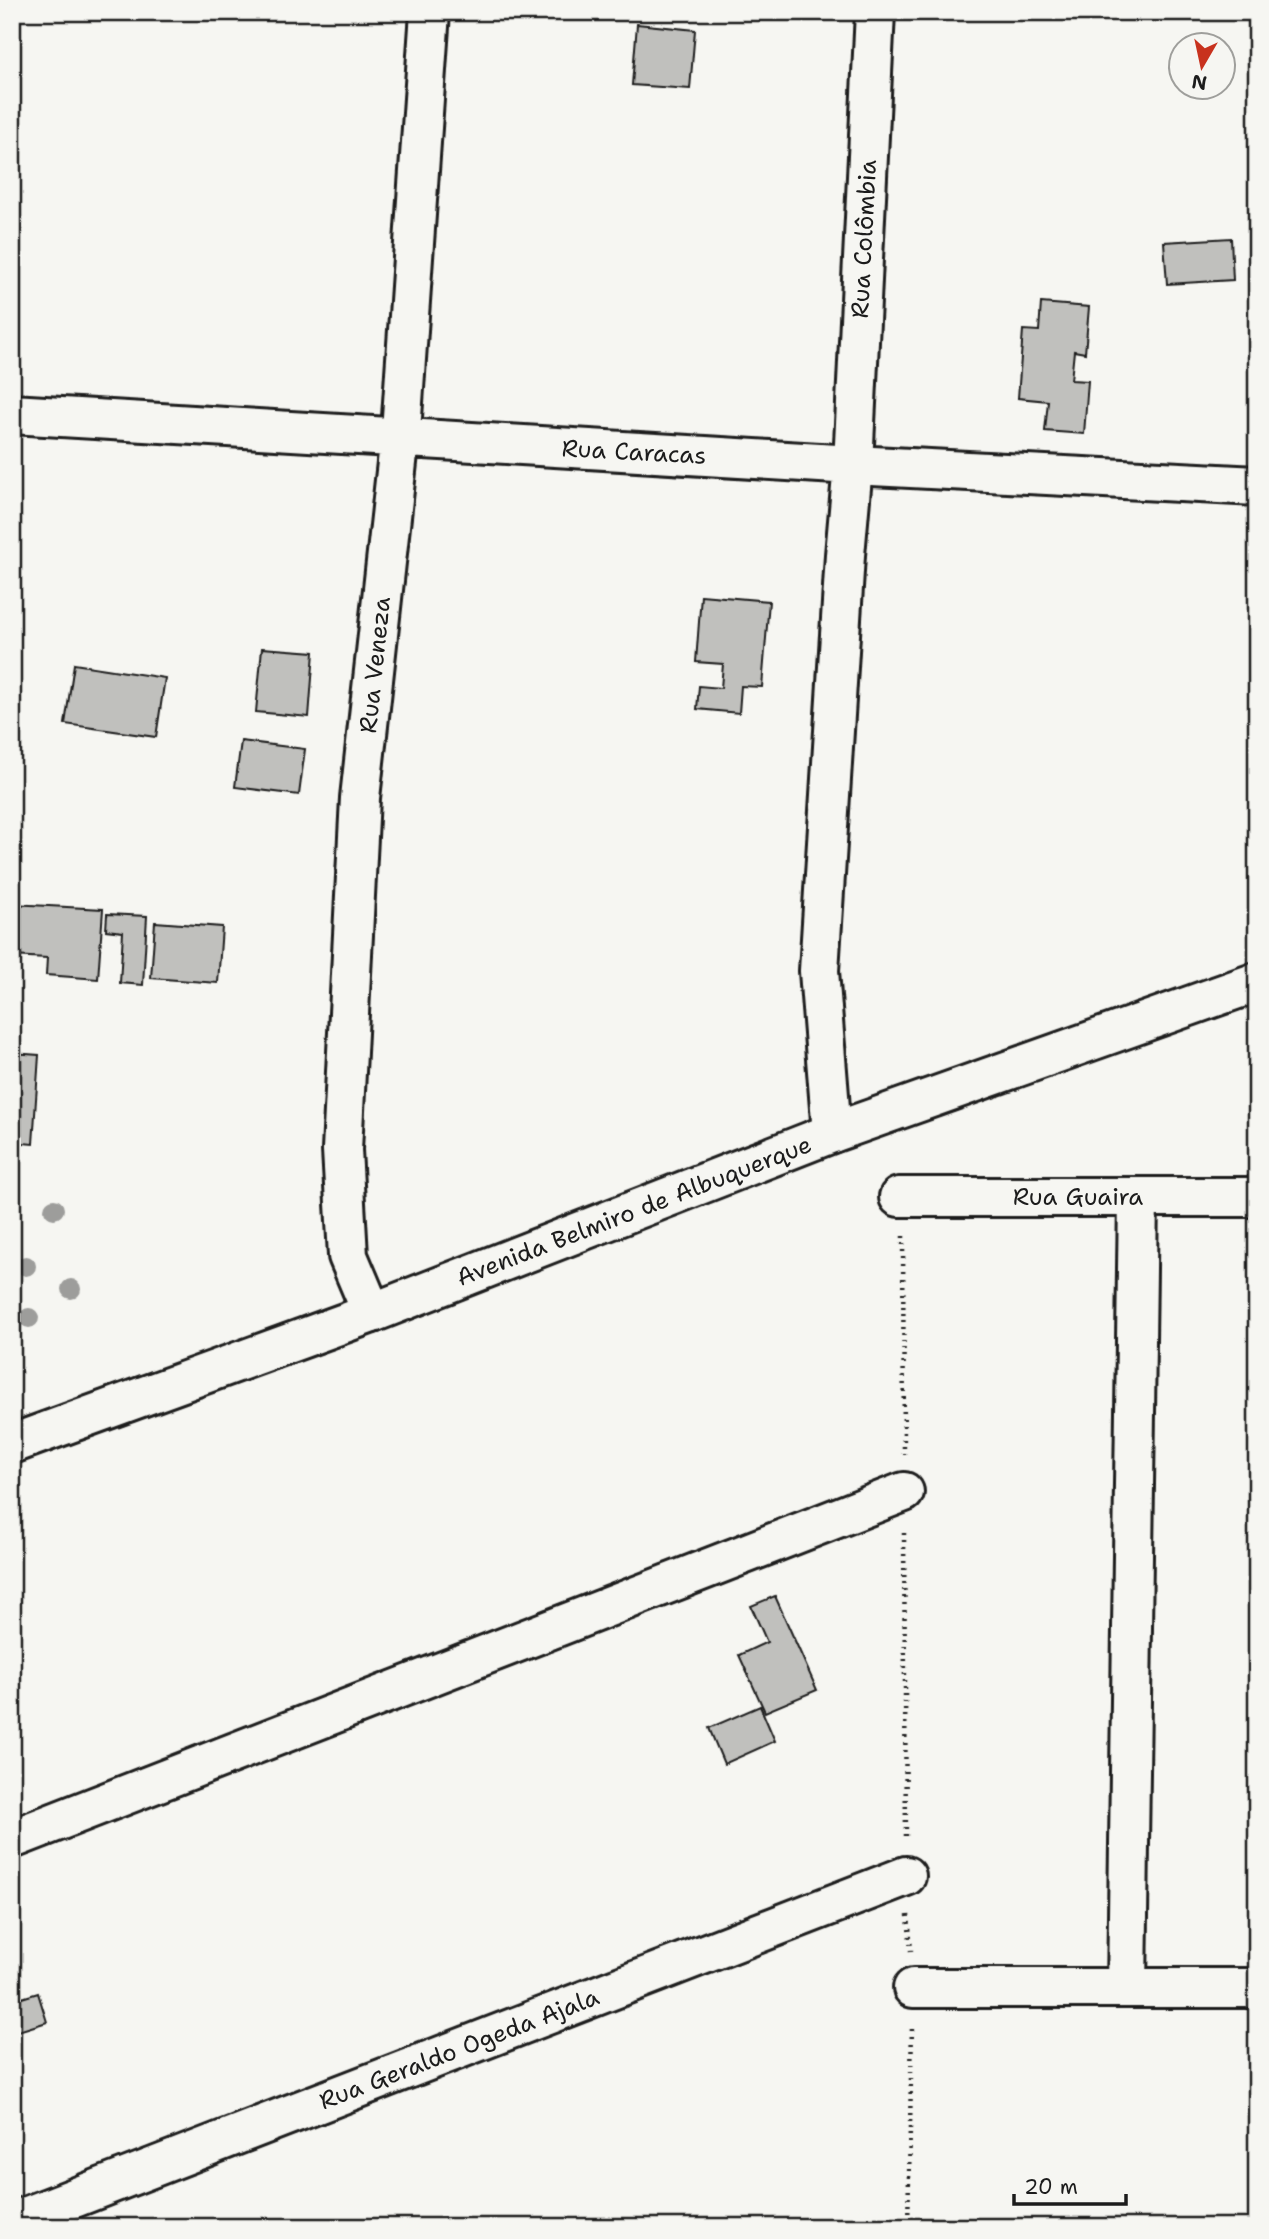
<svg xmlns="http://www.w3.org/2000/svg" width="1269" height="2239" viewBox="0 0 1269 2239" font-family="'Shantell Sans',sans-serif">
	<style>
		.building { fill: #c0c0bd; stroke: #1c1c1c; stroke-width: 2 }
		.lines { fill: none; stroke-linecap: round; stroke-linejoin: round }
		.minor-casing { stroke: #1c1c1c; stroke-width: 44 }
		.secondary-casing { stroke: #1c1c1c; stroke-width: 44 }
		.path { stroke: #1c1c1c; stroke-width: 4.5; stroke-dasharray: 2 5; stroke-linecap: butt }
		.minor { stroke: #f6f6f2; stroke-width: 38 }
		.secondary { stroke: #f6f6f2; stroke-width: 38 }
		.tree { fill: #9d9d9b }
		.labels { text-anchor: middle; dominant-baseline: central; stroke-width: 5; stroke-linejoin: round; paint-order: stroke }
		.street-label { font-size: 24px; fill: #1c1c1c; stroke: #f6f6f2 }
	</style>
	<rect width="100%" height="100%" fill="#f6f6f2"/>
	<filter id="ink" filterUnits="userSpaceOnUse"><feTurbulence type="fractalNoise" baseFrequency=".0143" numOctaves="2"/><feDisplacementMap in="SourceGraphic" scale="14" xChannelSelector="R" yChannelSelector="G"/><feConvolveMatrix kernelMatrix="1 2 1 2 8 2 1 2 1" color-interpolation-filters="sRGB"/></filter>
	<g filter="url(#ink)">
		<path class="building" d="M637,24L695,30L690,89L632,85Z
			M1231,238L1233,280L1167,284L1164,242Z
			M1041,303L1089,307L1085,353L1074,351L1071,380L1088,381L1084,434L1045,431L1048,401L1018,398L1023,330L1039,331Z
			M701,595L769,601L762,687L741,686L739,713L697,709L699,686L721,688L723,664L696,662Z
			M262,648L314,652L309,717L256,712Z
			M74,664L165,678L156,737L65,724Z
			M241,741L305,749L299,795L235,787Z
			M12,904L103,909L98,979L46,975L47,958L12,956Z
			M107,914L147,916L143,985L120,983L123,932L106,930Z
			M155,922L222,927L218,983L151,978Z
			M12,1053L39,1055L33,1144L12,1142Z
			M775,1596L817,1690L765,1712L739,1655L767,1642L751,1606Z
			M760,1706L775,1741L724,1764L709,1728Z
			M38,1993L47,2022L12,2033V2001Z"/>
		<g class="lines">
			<g class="minor-casing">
				<path id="minor" d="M12,414L853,465L1257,486
					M832,1133L819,971L845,555L853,465L875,12
					M899,1197H1257
					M372,1313L348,1256L342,1150L360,798L402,417L430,12
					M12,1839L904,1492
					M913,1988H1257
					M1127,1988L1138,1197
					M12,2222L906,1876"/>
			</g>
			<g class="secondary-casing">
				<path id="secondary" d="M12,1444L372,1313L832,1133L1257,982"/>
			</g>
			<path class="path" d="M903,1236L904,1454
				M904,1533L906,1839
				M908,1915L911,1951
				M908,2227L912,2026"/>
			<use href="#minor" class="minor"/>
			<use href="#secondary" class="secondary"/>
		</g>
		<g class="tree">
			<circle cx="54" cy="1209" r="10"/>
			<circle cx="26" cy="1266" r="10"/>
			<circle cx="71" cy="1289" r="10"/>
			<circle cx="29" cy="1318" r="10"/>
		</g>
	</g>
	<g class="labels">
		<g class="street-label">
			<text transform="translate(864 239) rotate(-87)">Rua Colômbia</text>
			<text transform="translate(634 452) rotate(3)">Rua Caracas</text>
			<text transform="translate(375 665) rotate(-84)">Rua Veneza</text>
			<text x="1078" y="1197">Rua Guaira</text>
			<text transform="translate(634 1211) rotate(-21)">Avenida Belmiro de Albuquerque</text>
			<text transform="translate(459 2049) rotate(-21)">Rua Geraldo Ogeda Ajala</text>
		</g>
	</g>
	<rect width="1269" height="2239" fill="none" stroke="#f6f6f2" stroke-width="42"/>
	<rect x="21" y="21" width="1227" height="2197" fill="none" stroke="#1c1c1c" stroke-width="2.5" filter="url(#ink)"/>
	<g transform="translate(1202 66) rotate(189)"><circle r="33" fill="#f6f6f2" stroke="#9f9f9c" stroke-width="2"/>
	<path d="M0-5L12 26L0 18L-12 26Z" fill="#c8321e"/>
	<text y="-10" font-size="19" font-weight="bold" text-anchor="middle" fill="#1c1c1c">N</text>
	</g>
	<path d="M1014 2194v10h112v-10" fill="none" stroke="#1c1c1c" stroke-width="3.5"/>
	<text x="1024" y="2194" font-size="21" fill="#1c1c1c" stroke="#f6f6f2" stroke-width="5" paint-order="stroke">20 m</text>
</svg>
